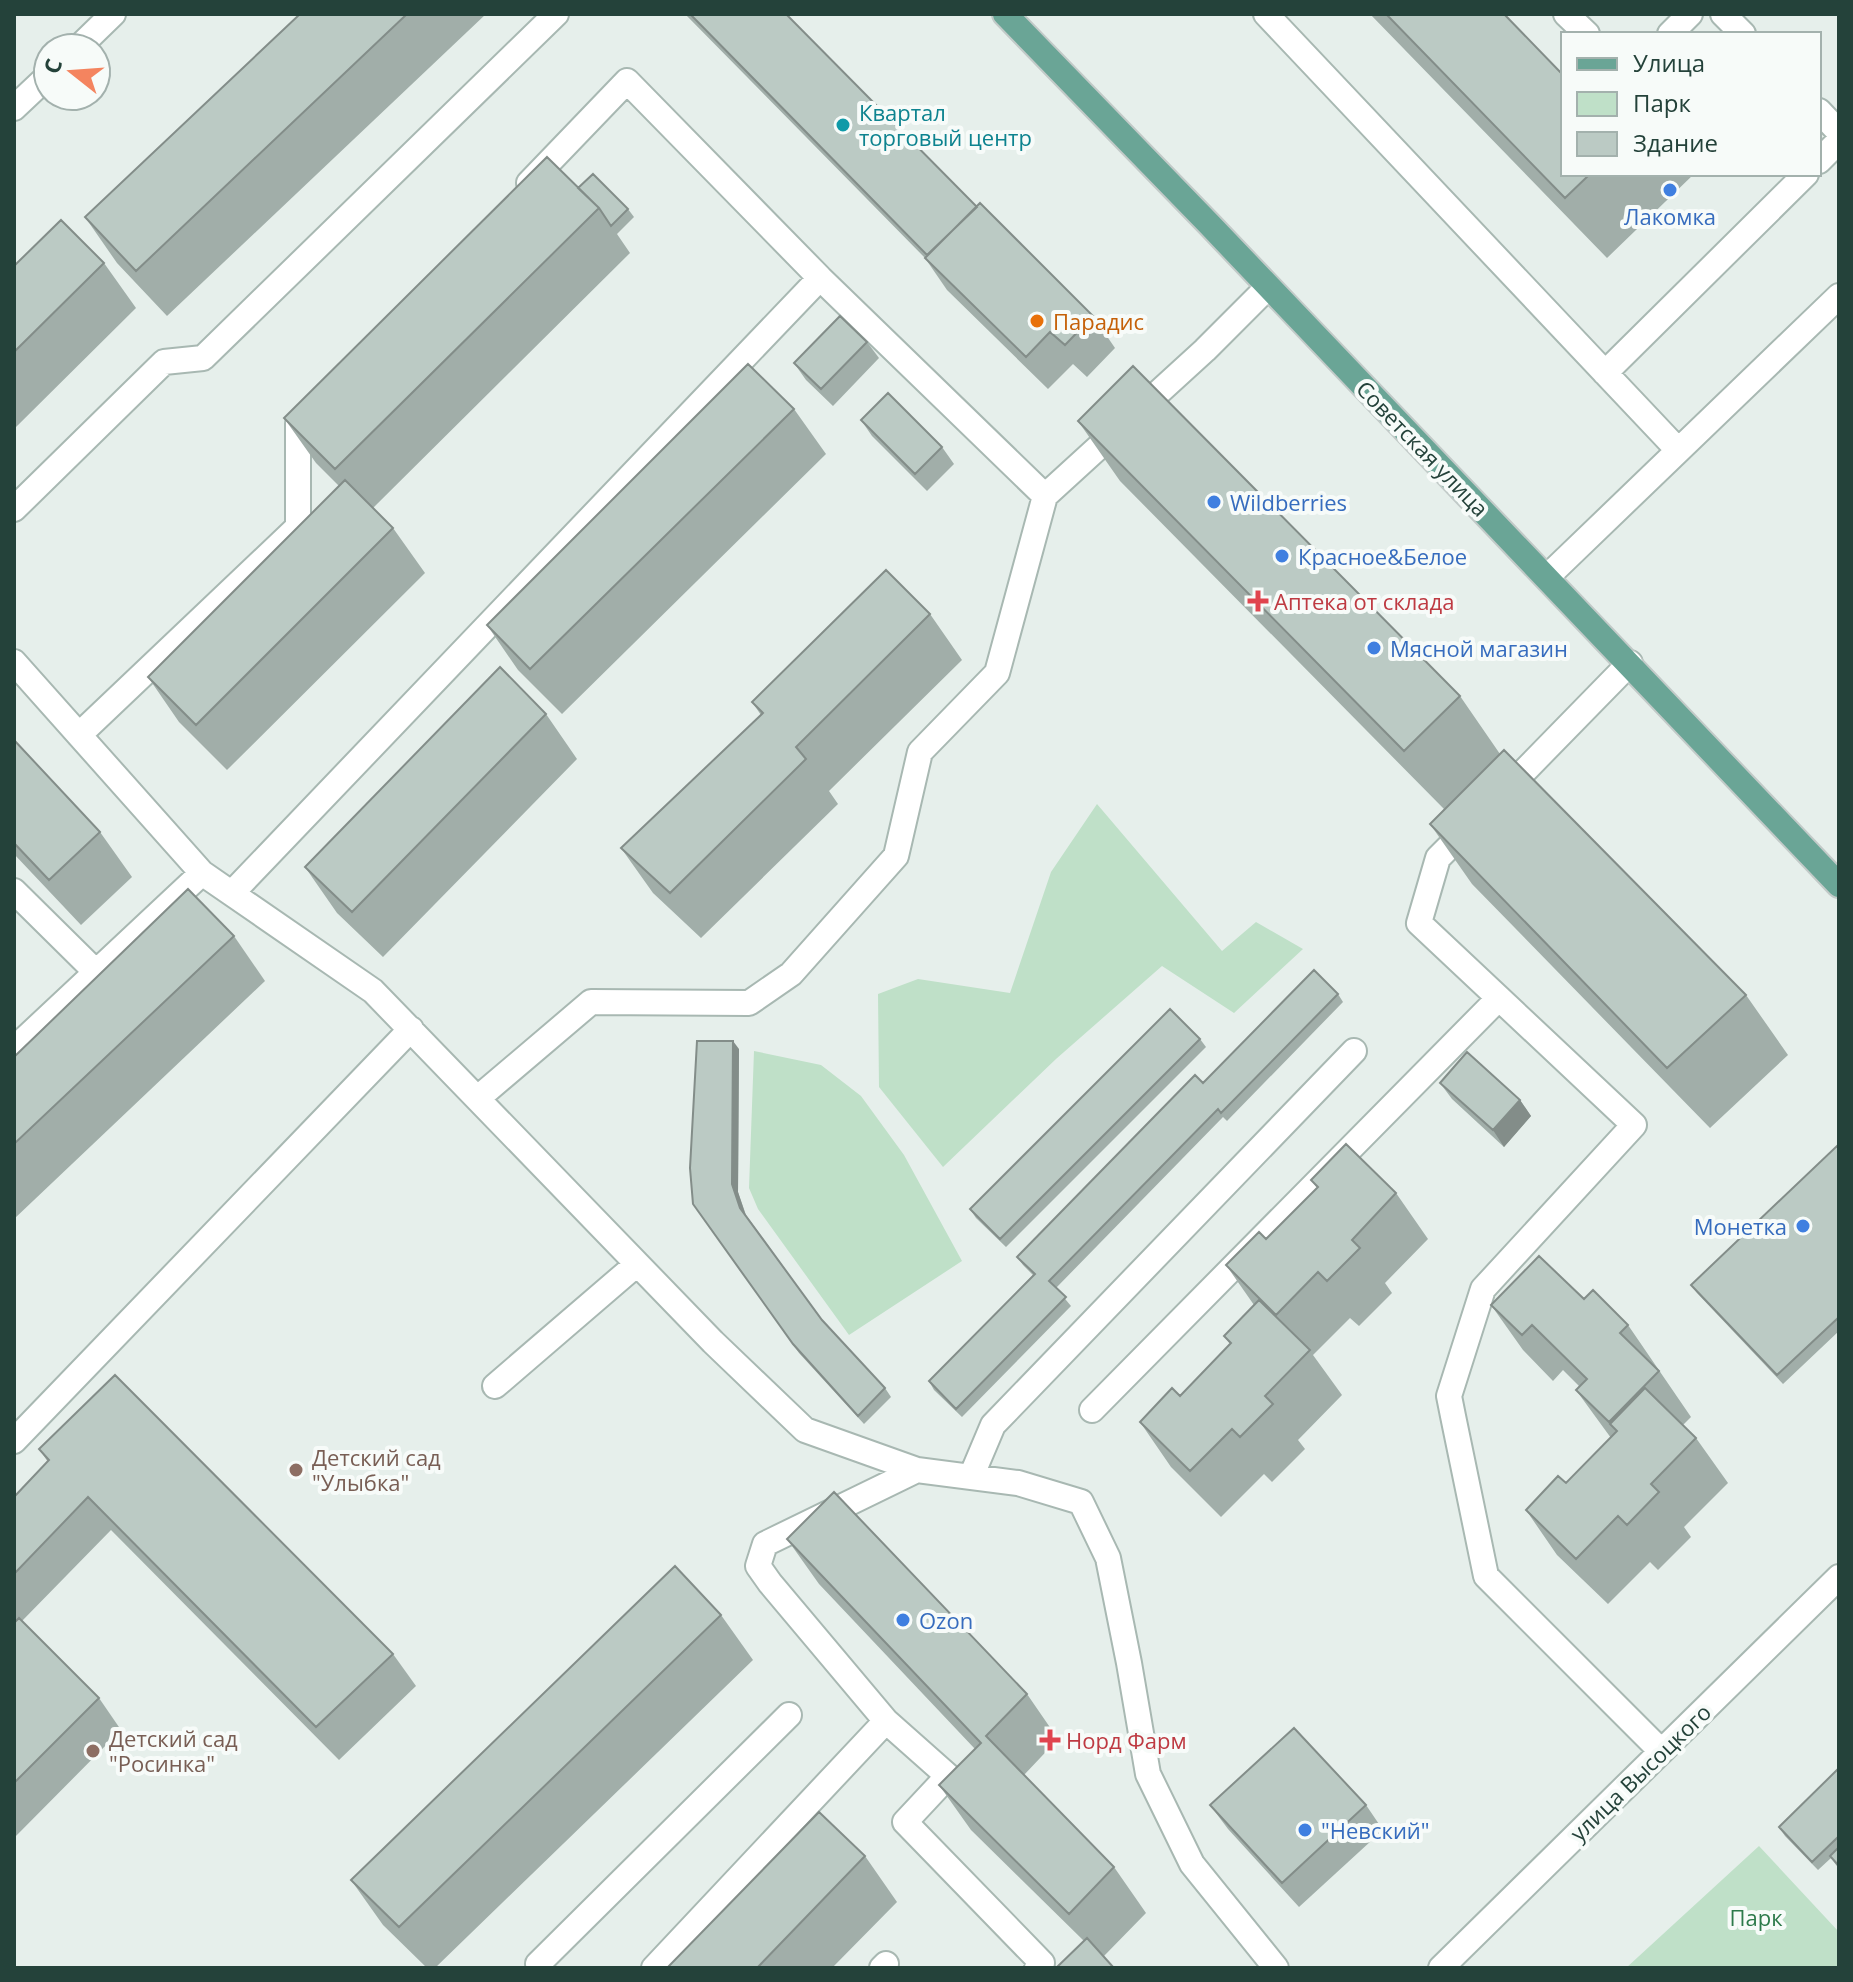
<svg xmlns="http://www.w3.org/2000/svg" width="1853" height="1982" viewBox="0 0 1853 1982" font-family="'Open Sans',sans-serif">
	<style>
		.green { fill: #bfe0c8 }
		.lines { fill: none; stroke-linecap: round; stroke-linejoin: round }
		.minor-casing { stroke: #a8b8b2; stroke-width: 28 }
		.major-casing { stroke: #c2cac8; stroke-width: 28 }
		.minor { stroke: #fff; stroke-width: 24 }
		.major { stroke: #6aa596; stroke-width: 24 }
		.wall { fill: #a1aea9 }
		.shaded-wall { fill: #838d89 }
		.building { fill: #bbcac4; stroke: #838d89; stroke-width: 2 }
		.culture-dot { fill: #0f9aa8; stroke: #f7fbf9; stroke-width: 3 }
		.shop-dot { fill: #3f7fe0; stroke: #f7fbf9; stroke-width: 3 }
		.food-dot { fill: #e8710a; stroke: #f7fbf9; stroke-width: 3 }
		.health-dot { fill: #e0444e; stroke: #f7fbf9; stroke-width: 3 }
		.education-dot { fill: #8d6e63; stroke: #f7fbf9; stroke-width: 3 }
		.labels { text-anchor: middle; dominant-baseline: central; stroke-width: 8; stroke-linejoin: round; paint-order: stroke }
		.culture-label { font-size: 22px; fill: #0d838f; stroke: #f7fbf9; text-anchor: start }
		.shop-label { font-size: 22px; fill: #366cbe; stroke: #f7fbf9; text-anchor: start }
		.food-label { font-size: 22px; fill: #c56008; stroke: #f7fbf9; text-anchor: start }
		.street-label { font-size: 22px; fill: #24423a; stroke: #f7fbf9 }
		.health-label { font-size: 22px; fill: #be3a42; stroke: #f7fbf9; text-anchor: start }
		.education-label { font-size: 22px; fill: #785e54; stroke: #f7fbf9; text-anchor: start }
		.park-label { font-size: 22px; fill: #2d7a4b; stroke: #f7fbf9 }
	</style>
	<rect width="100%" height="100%" fill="#e6efeb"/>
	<path class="green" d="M1097,804L1222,951L1256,922L1303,949L1234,1013L1162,966L1056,1059L943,1167L879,1087L878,994L918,979L1010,993L1051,872Z
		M754,1051L821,1065L861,1096L904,1155L962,1261L849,1335L758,1209L749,1188Z
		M1759,1846L1839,1932V1968H1626Z"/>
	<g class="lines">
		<g class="minor-casing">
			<path id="minor" d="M1266,14L1678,450
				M1566,14L1587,34
				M1723,14L1743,34
				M1670,34L1690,14
				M78,48L113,14
				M14,108L48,76
				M1819,111L1839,132
				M1819,161L1839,141
				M529,183L627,81L820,278L1045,496L1205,350L1268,287
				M1605,373L1806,174
				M14,509L164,362L203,358L556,14
				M1547,577L1839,296
				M14,662L202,873L373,991L713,1342L805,1430L917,1470L1018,1483L1081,1502L1108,1558L1129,1663L1148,1774L1192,1864L1276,1968
				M79,735L298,527V424L310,412
				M1502,794L1630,663
				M1471,825L1438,858L1419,923L1634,1125L1483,1289L1449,1396L1453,1416L1486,1576L1661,1751
				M14,891L96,972
				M232,893L820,278
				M14,1049L202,873
				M478,1098L591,1002L749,1003L791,974L896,856L920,752L997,673L1045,496
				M495,1386L637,1264
				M1092,1410L1499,998
				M14,1441L411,1029
				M971,1477L993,1425L1354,1051
				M886,1721L948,1776L905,1822L1042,1963L1037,1968
				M542,1968L538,1964L789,1715
				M654,1968L886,1721L770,1583L758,1566L765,1544L917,1470
				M882,1968L886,1964
				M1441,1968L1839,1577"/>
		</g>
		<g class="major-casing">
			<path id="major" d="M1005,14L1209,224L1839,885"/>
		</g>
		<use href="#minor" class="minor"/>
		<use href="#major" class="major"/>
	</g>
	<path class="wall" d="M300,14H486L167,316L117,263L85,217Z
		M685,14H786L977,207L1093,316L1115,348L1087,377L1073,364L1048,389L947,290L925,258Z
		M1370,14H1504L1563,174H1694L1607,258Z
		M578,188L628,209L634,217L617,234L630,253L373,508L393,528L425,573L227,770L179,722L148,677L339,486L316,463L284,418Z
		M104,263L136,308L14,429V266Z
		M867,342L879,358L833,406L806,380L794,363Z
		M794,409L826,454L562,714L518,670L487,625Z
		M861,420L942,447L954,464L927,491L872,436Z
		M1078,421L1460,696L1500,754L1746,995L1788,1055L1710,1128L1472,884L1430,824L1444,809L1120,481Z
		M930,614L962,660L829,791L838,804L701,938L653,893L621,848L761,715L752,702Z
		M546,714L577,759L383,957L337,913L305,867Z
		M14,740L100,832L132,877L81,925L14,854Z
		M234,936L265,981L14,1219V1057Z
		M1338,994L1343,1002L1227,1121L1223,1117L1056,1288L1071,1306L962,1417L934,1390L929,1381L1033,1275L1023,1265L1017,1257L1203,1083Z
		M1200,1039L1206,1047L1006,1247L976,1218L970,1209Z
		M739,1049L738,1192L746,1215L822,1320L885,1388L891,1397L864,1424L799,1353L693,1204Z
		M1440,1083L1520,1100L1531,1116L1504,1147L1452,1099Z
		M1839,1146V1331L1783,1384L1697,1293L1691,1285Z
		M1311,1180L1396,1193L1428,1239L1385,1283L1392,1293L1359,1326L1350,1318L1313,1355L1342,1395L1298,1440L1305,1449L1272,1482L1264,1474L1221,1517L1171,1467L1140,1422L1180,1396L1230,1344L1224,1336L1254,1305L1226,1265L1266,1239L1317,1188Z
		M1584,1299L1628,1325L1691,1417L1683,1425L1696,1438L1728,1483L1684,1527L1691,1537L1658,1570L1650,1562L1608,1604L1557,1555L1526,1510L1566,1483L1611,1438L1576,1390L1579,1386L1563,1370L1553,1381L1523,1350L1491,1305Z
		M39,1449L393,1654L416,1686L339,1760L111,1530L22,1621L99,1698L121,1730L14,1838V1497L48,1462Z
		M787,1539L1027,1694L1058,1739L1024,1775L1114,1867L1146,1913L1104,1956L1084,1941L971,1830L939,1785L975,1749L819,1584Z
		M721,1615L753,1660L435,1968H427L383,1925L351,1880Z
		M1839,1768V1869L1831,1858L1818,1870L1785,1836L1779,1827Z
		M1210,1805H1366L1383,1830L1299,1907L1228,1829Z
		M865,1856L897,1902L832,1968H667Z"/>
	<path class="shaded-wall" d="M733,1041L739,1049L738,1192L746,1216L740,1208L732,1184Z
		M1520,1100L1531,1116L1504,1147L1493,1130Z"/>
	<path class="building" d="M300,14H407L136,271L85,217Z
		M690,14H786L977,207L927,255Z
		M1386,14H1504L1563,75V174H1590L1565,198Z
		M547,157L599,208L335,469L284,418Z
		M593,174L628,209L611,226L599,208L578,188Z
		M980,203L1093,316L1065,345L1050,332L1026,357L925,258Z
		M61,220L104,263L14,352V266Z
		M840,316L867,342L821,389L794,363Z
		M748,364L794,409L530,669L487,625Z
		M1133,366L1460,696L1404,751L1078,421Z
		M888,393L942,447L915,474L861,420Z
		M345,480L393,528L196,725L148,677Z
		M886,570L930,614L796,747L806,759L670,893L621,848L763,713L752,702Z
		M500,667L546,714L352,912L305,867Z
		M14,740L100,832L49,880L14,843Z
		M1504,750L1746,995L1667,1068L1430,824Z
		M188,889L234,936L14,1144V1057Z
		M1314,970L1338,994L1221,1113L1218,1109L1049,1281L1066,1297L956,1409L929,1381L1035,1274L1017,1257L1195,1075L1203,1083Z
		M1170,1009L1200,1039L1000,1239L970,1209Z
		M697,1041H733L732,1184L740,1208L822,1320L885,1388L858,1416L793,1344L693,1204L690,1168Z
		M1467,1052L1520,1100L1493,1130L1440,1083Z
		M1346,1144L1396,1193L1352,1240L1360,1248L1327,1281L1318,1272L1276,1315L1226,1265L1259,1232L1266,1239L1318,1187L1311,1180Z
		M1838,1145L1839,1317L1777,1375L1691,1285Z
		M1539,1256L1584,1299L1593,1290L1628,1325L1620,1333L1659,1371L1609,1422L1576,1390L1587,1379L1532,1325L1522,1335L1491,1305Z
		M1259,1300L1310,1350L1265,1396L1273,1404L1240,1437L1232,1429L1190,1471L1140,1422L1172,1388L1180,1396L1231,1343L1224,1336Z
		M115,1375L393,1654L316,1727L88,1497L14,1574V1497L49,1460L39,1449Z
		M1645,1388L1696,1438L1651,1484L1659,1492L1627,1525L1618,1516L1576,1559L1526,1510L1558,1476L1566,1483L1617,1431L1610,1424Z
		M834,1492L1027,1694L986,1736L1114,1867L1069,1914L939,1785L981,1743L787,1539Z
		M675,1566L721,1615L399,1927L351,1880Z
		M19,1618L99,1698L14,1783V1623Z
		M1294,1728L1366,1805L1282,1883L1210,1805Z
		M1839,1768V1836L1812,1862L1779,1827Z
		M819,1812L865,1856L757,1968H667Z
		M1839,1847V1866L1830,1856Z
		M1087,1938L1114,1968H1056Z"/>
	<circle class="culture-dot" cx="843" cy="125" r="8"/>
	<g class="shop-dot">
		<circle cx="1670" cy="190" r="8"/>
		<circle cx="1214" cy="502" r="8"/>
		<circle cx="1282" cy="556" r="8"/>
		<circle cx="1374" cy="648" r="8"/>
		<circle cx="1803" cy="1226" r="8"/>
		<circle cx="903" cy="1620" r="8"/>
		<circle cx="1305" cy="1830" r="8"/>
	</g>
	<circle class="food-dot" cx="1037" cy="321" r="8"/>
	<g class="health-dot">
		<path d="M1254 589h8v8h8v8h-8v8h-8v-8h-8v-8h8z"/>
		<path d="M1046 1728h8v8h8v8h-8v8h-8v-8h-8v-8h8z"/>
	</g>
	<g class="education-dot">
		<circle cx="296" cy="1470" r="8"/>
		<circle cx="93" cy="1751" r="8"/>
	</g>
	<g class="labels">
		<g class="culture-label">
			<text x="859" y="112">Квартал<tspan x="859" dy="25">торговый центр</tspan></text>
		</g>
		<g class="shop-label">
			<text x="1670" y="216" text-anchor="middle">Лакомка</text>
			<text x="1230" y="502">Wildberries</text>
			<text x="1298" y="556">Красное&amp;Белое</text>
			<text x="1390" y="648">Мясной магазин</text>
			<text x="1787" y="1226" text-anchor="end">Монетка</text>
			<text x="919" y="1620">Ozon</text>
			<text x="1321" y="1830">"Невский"</text>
		</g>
		<g class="food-label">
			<text x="1053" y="321">Парадис</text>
		</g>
		<g class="street-label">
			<text transform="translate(1423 448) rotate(46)">Советская улица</text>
			<text transform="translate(1640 1772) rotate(-44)">улица Высоцкого</text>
		</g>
		<g class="health-label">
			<text x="1274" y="601">Аптека от склада</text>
			<text x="1066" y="1740">Норд Фарм</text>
		</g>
		<g class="education-label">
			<text x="312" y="1457">Детский сад<tspan x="312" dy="25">"Улыбка"</tspan></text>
			<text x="109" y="1738">Детский сад<tspan x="109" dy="25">"Росинка"</tspan></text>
		</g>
		<g class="park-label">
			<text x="1756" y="1917">Парк</text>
		</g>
	</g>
	<rect width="1853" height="1982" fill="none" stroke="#24423a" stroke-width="32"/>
	<rect x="1561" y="32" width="260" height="144" fill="#f7fbf9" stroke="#a3b1ad" stroke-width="2"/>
	<rect x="1577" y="58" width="40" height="12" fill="#6aa596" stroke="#a3b1ad" stroke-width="2"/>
	<text x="1633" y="72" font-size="24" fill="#24423a">Улица</text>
	<rect x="1577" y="92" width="40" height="24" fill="#bfe0c8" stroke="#a3b1ad" stroke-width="2"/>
	<text x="1633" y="112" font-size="24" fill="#24423a">Парк</text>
	<rect x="1577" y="132" width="40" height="24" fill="#bbcac4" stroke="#a3b1ad" stroke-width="2"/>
	<text x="1633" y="152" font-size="24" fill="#24423a">Здание</text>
	<g transform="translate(72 72) rotate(287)"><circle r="38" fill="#f7fbf9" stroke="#a3b1ad" stroke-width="2"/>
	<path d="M0-6L14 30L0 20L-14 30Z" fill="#f4845f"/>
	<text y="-12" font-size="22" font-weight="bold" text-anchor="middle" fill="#24423a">С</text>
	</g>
</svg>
